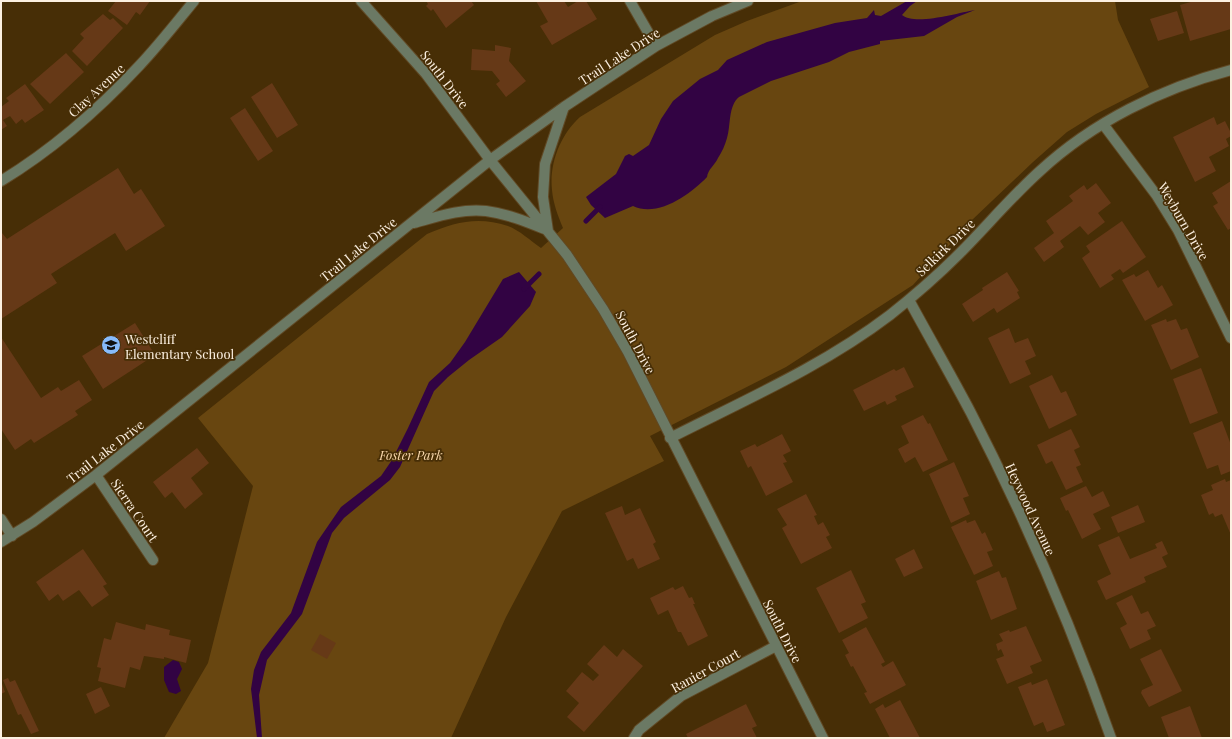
<svg xmlns="http://www.w3.org/2000/svg" width="1232" height="739" viewBox="0 0 1232 739" font-family="'Playfair Display',serif">
	<style>
		.green { fill: #684610 }
		.water { fill: #320343 }
		.lines { fill: none; stroke-linecap: round; stroke-linejoin: round }
		.stream { stroke: #320343; stroke-width: 5 }
		.building { fill: #663917 }
		.minor-casing { stroke: #604925; stroke-width: 12 }
		.minor { stroke: #6b7964; stroke-width: 10 }
		.labels { text-anchor: middle; dominant-baseline: central; stroke-width: 3.5; stroke-linejoin: round; paint-order: stroke }
		.street-label { font-size: 13px; fill: #fcf0e1; stroke: #472e06 }
		.poi-label { font-size: 13px; fill: #fcf0e1; stroke: #472e06; text-anchor: start }
		.park-label { font-size: 13px; font-style: italic; fill: #f7d6aa; stroke: #472e06 }
	</style>
	<rect width="100%" height="100%" fill="#472e06"/>
	<path class="green" d="M802,1H1115L1118,20L1149,87L1096,114L1067,132L1033,162L972,220L913,285L786,367L650,436L664,461L562,511L506,617L451,738H164L208,663L253,486L198,418L427,234C455,222 478,216 508,226C519,230 531,241 541,248L563,228C558,216 553,203 552,190C549,163 561,134 580,117L715,35L747,21Z"/>
	<path class="water" d="M907,1H917L910,6L902,15C915,26 957,13 975,10L957,17L924,36L880,41V44L849,52L829,62L771,81L739,97C728,106 731,125 727,138C725,145 722,152 718,158C715,165 708,169 707,177C691,194 658,218 633,206L605,218L591,205L586,197L616,174L625,156L629,154L633,156L649,145L661,119L673,101L700,79L718,70L727,60L767,42L835,23L867,18L874,10L875,15L881,16Z
		M519,272L536,292L530,306L502,337L469,360L448,377L434,391L400,467L390,480L344,518L332,533L302,614L267,660L259,695L262,738H257L251,689L254,670L261,652L291,613L317,542L341,507L381,476L392,460L408,428L429,382L450,363L465,342L503,279Z
		M173,660L179,662L182,669L177,679L181,691L176,694L169,692L164,680V667Z"/>
	<g class="lines">
		<path class="stream" d="M586,221L600,207
			M524,289L539,274"/>
	</g>
	<path class="building" d="M116,1H150L140,15L136,12L127,25L108,11Z
		M426,1H471L474,5L446,28L433,9L431,11L426,6L428,4Z
		M536,1H564L568,7L578,1H586L597,19L552,45L540,26L548,22Z
		M1194,1H1231V29L1190,41L1180,5Z
		M1177,11L1184,33L1158,41L1150,19Z
		M103,14L110,20L113,18L123,28L87,66L72,51L84,38L80,34Z
		M495,45L511,48L509,61L526,81L506,97L496,84L500,81L492,71L471,70L472,49L495,51Z
		M66,53L84,72L50,104L30,84Z
		M272,83L298,125L277,138L251,97Z
		M25,84L44,110L25,123L22,119L16,124L10,116L3,120L7,126L1,130V107L9,101L6,98Z
		M245,108L273,151L258,161L230,118Z
		M1214,117L1217,125L1225,121L1231,133V136L1226,139L1229,146L1209,157L1216,171L1195,182L1173,137Z
		M118,168L134,194L141,189L165,226L126,251L115,233L51,274L57,283L1,319V234L2,233L7,239Z
		M1231,181V228L1228,230L1213,206L1218,203L1212,193Z
		M1096,183L1111,203L1098,213L1105,222L1088,235L1080,226L1060,241L1064,247L1044,262L1034,248L1054,233L1046,221L1073,201L1069,196L1084,185L1087,190Z
		M1122,221L1146,257L1123,273L1120,269L1111,275L1114,279L1100,288L1082,258L1090,252L1086,246Z
		M1148,270L1158,288L1162,285L1173,305L1145,321L1122,280L1134,274L1136,277Z
		M1007,272L1019,291L1017,292L1020,298L997,313L994,308L973,322L962,304L983,290L982,288Z
		M1166,319L1167,322L1176,319L1181,330L1187,328L1199,357L1171,370L1151,325Z
		M135,323L155,355L103,389L82,356Z
		M1009,328L1015,343L1028,338L1036,356L1025,361L1031,374L1010,384L988,338Z
		M1,337L41,398L58,387L61,391L79,380L92,400L75,411L78,415L34,443L31,439L15,450L1,429Z
		M904,367L914,387L895,396L897,400L887,405L885,401L864,411L853,390L894,369L896,371Z
		M1201,368L1218,413L1190,424L1173,379Z
		M1052,375L1061,393L1066,391L1077,415L1049,429L1029,386Z
		M923,415L928,424L930,423L948,460L923,472L915,457L905,463L898,449L909,443L901,426Z
		M1222,421L1231,445V471L1221,475L1218,465L1207,469L1193,433Z
		M1071,429L1080,447L1074,450L1081,465L1076,467L1083,482L1066,490L1052,461L1046,464L1037,445Z
		M782,434L791,451L783,455L787,462L783,463L793,482L766,496L751,466L748,468L740,451L755,444L757,447Z
		M197,448L209,463L191,478L203,494L185,509L172,492L165,498L153,482Z
		M954,462L969,496L963,498L970,514L951,523L929,474Z
		M1225,479L1226,482L1231,480V535L1222,514L1215,517L1213,513L1209,515L1201,495L1213,490L1211,485Z
		M1086,486L1092,497L1103,491L1110,506L1093,514L1101,529L1082,539L1068,510L1066,511L1060,498Z
		M806,494L817,515L814,516L818,525L823,522L830,535L826,537L832,548L801,564L782,528L787,525L777,509Z
		M1138,505L1145,522L1118,533L1111,517Z
		M622,506L625,515L640,508L656,542L653,544L660,559L638,569L633,558L627,561L605,513Z
		M966,520L967,523L975,520L982,534L985,532L993,550L987,552L993,566L974,575L951,527Z
		M1119,536L1130,559L1157,548L1155,544L1162,541L1168,554L1162,557L1167,567L1144,577L1146,582L1106,600L1097,581L1111,574L1098,545Z
		M83,549L107,584L103,586L109,595L92,607L79,590L63,601L58,594L49,601L36,582Z
		M914,549L923,568L904,577L895,559Z
		M851,570L866,602L861,604L868,618L839,633L816,588Z
		M999,571L1002,578L1006,577L1017,609L991,620L976,581Z
		M683,586L689,598L692,597L695,604H693L708,636L688,646L681,632H678L668,610L658,615L650,598L673,587L675,590Z
		M1132,595L1141,614L1148,611L1156,626L1147,630L1151,639L1130,649L1120,628L1127,624L1116,603Z
		M116,622L145,630L146,624L170,630L169,635L191,640L186,663L164,657V659L144,656L140,670L130,667L125,688L98,681L101,668L97,667L104,638L111,640Z
		M1026,626L1042,661L1030,666L1033,673L1007,684L996,659L1004,656L1001,649L998,651L996,644L1003,641L999,634L1009,630L1010,632Z
		M866,627L885,662L881,664L883,667L893,661L906,685L870,704L864,693L867,692L853,666L851,667L845,655L849,653L842,640Z
		M320,634L336,643L327,659L311,650Z
		M604,645L617,657L623,649L643,666L584,732L567,717L579,703L566,691L582,672L593,681L599,675L587,664Z
		M1161,649L1182,691L1149,707L1141,693L1142,690L1153,685L1140,659Z
		M8,678L10,682L15,680L39,731L31,734L21,714L18,715L3,680Z
		M1047,679L1065,725L1047,732L1043,722L1034,726L1018,687L1031,682L1032,685Z
		M1,681L5,692L1,694Z
		M101,687L110,706L95,714L86,694Z
		M900,700L920,738H890L875,709L883,704L885,708Z
		M746,704L757,726L752,728L757,738H688L686,734Z
		M1190,706L1202,738H1169L1161,717Z"/>
	<g class="lines">
		<g class="minor-casing">
			<path id="minor" d="M361,1L426,74L490,160L567,255L603,309L628,352L823,738
				M630,1L656,46
				M1103,124L1157,196L1178,230L1231,338
				M1,181C52,150 98,110 139,66C158,46 176,23 194,1
				M414,223C436,217 462,208 486,211C508,214 527,222 547,230
				M548,231L543,197L545,164L564,107
				M909,300C929,337 951,375 971,413C1025,518 1072,627 1111,738
				M670,438C745,400 823,366 890,315C914,296 937,276 959,254C986,227 1011,197 1040,171C1093,122 1162,88 1231,70
				M96,475L153,560
				M1,519L12,536
				M1,542L33,522L96,475L490,160L564,107L656,46L712,16L748,1
				M634,738L639,730L681,696L776,646"/>
		</g>
		<use href="#minor" class="minor"/>
	</g>
	<defs>
		<g id="school-disc" transform="scale(1)"><circle r="9.5" fill="#87bbfb" stroke="#472e06"/><path d="M0-5L7-2L0 1L-7-2ZM-4 1L0 2.5L4 1V4Q0 6-4 4Z" fill="#111"/></g>
	</defs>
	<g fill-rule="evenodd">
		<use href="#school-disc" x="111" y="345"/>
	</g>
	<g class="labels">
		<g class="street-label">
			<text transform="translate(619 56) rotate(-33)">Trail Lake Drive</text>
			<text transform="translate(445 79) rotate(52)">South Drive</text>
			<text transform="translate(96 90) rotate(-43)">Clay Avenue</text>
			<text transform="translate(1184 221) rotate(60)">Weyburn Drive</text>
			<text transform="translate(945 247) rotate(-44)">Selkirk Drive</text>
			<text transform="translate(358 249) rotate(-39)">Trail Lake Drive</text>
			<text transform="translate(636 342) rotate(62)">South Drive</text>
			<text transform="translate(105 451) rotate(-38)">Trail Lake Drive</text>
			<text transform="translate(1031 509) rotate(65)">Heywood Avenue</text>
			<text transform="translate(135 510) rotate(56)">Sierra Court</text>
			<text transform="translate(783 631) rotate(63)">South Drive</text>
			<text transform="translate(705 670) rotate(-29)">Ranier Court</text>
		</g>
		<g class="poi-label">
			<text x="125" y="338">Westcliff<tspan x="125" dy="15">Elementary School</tspan></text>
		</g>
		<g class="park-label">
			<text x="411" y="454">Foster Park</text>
		</g>
	</g>
	<rect width="1232" height="739" fill="none" stroke="#fcf0e1" stroke-width="4"/>
</svg>
